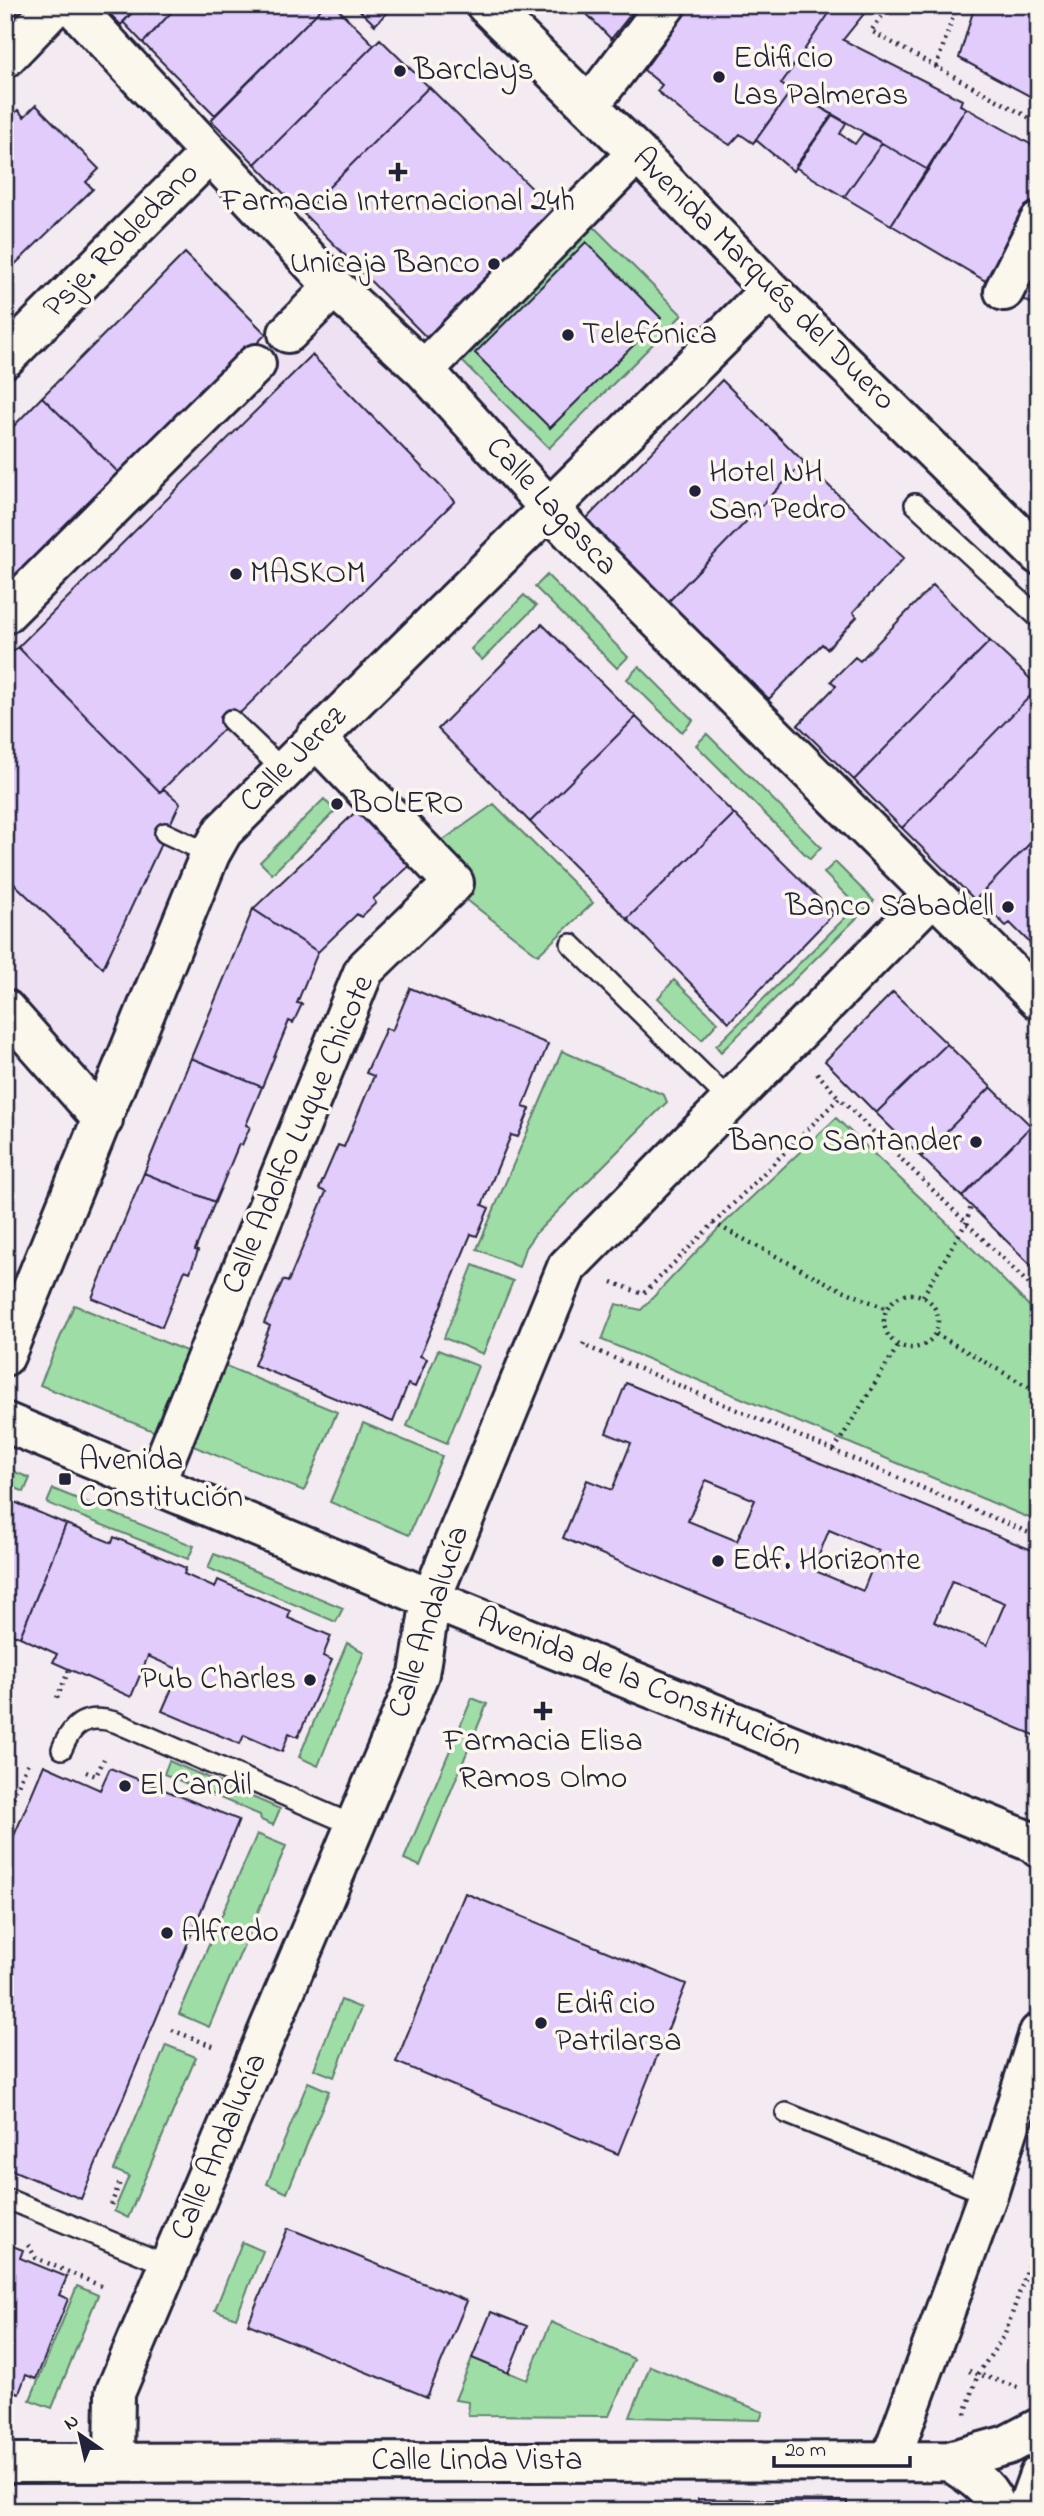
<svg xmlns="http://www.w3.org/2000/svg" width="1044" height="2516" viewBox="0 0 1044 2516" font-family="'Indie Flower',sans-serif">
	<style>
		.built { fill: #efe1f4 }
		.green { fill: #9edda6; stroke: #608070; stroke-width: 2 }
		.building { fill: #e2ccfc; stroke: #22223b; stroke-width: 2; fill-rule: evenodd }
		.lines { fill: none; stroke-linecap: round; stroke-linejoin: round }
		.lane-casing { stroke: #22223b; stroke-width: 24 }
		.street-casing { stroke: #22223b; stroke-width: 44 }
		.path { stroke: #22223b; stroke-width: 4.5; stroke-dasharray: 2 5; stroke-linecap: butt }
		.lane { stroke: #fbf7ec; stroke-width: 19 }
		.street { stroke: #fbf7ec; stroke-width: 38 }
		.poi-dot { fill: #22223b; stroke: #fbf7ec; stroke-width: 2.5 }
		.labels { text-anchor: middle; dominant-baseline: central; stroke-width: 7; stroke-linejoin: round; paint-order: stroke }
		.poi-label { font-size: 32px; fill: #22223b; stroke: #fbf7ec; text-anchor: start }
		.street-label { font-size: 32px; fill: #22223b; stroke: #fbf7ec }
	</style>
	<rect width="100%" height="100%" fill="#f4eaf1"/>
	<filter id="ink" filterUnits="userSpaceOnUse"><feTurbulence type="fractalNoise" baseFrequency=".0143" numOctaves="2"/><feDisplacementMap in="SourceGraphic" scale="14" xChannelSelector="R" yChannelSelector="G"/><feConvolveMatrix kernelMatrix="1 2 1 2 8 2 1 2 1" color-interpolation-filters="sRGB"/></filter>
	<g filter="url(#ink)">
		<path class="built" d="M637,153L770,290L223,831L103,1120L5,1009V614L334,287L424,370Z"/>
		<path class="green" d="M588,221L682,315L549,448L455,354Z
			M547,575L628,657L617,668L535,587Z
			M524,595L536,606L482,660L471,649Z
			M639,666L693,720L682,732L627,679Z
			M707,734L821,847L810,859L696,745Z
			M324,799L335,811L272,874L260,862Z
			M494,804L593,903L538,955L415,860Z
			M835,862L874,901L721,1052L716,1046L857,906L824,873Z
			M674,980L718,1022L702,1040L658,998Z
			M562,1051L664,1095L667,1102L535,1234L525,1248L519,1267L477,1249Z
			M836,1118L947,1223L1039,1316V1504L1034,1520L602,1340L616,1304L641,1310L719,1228Z
			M473,1265L513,1281L483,1354L444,1338Z
			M74,1305L191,1353L158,1433L40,1385Z
			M438,1350L478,1366L447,1443L407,1426Z
			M221,1364L337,1412L304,1491L188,1444Z
			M363,1423L442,1456L409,1535L330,1502Z
			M5,1468L30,1478L24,1492L5,1483Z
			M53,1489L194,1546L188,1559L47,1503Z
			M214,1554L343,1608L336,1622L208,1568Z
			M347,1643L364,1652L318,1766L299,1757Z
			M472,1698L487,1704L420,1866L404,1859Z
			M169,1761L280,1809L273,1825L261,1820L260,1815L164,1774Z
			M257,1834L286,1846L209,2027L179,2014Z
			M341,2000L361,2008L334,2077L314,2069Z
			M166,2045L196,2057L128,2218L114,2211L129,2176L114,2170Z
			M308,2082L329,2091L287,2193L267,2184Z
			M242,2242L263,2251L236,2318L215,2310Z
			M77,2286L98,2295L52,2408L30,2400Z
			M551,2322L634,2359L609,2416L468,2415L469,2402L455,2400L472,2358L527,2380Z
			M650,2366L763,2412L760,2420L630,2417Z"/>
		<path class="building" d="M5,5H12L17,12L5,24Z
			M101,5H139L121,25Z
			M139,5H178L143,43L123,22Z
			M178,5H325L215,115L143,43Z
			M325,5H334L374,45L255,164L211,120Z
			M354,5H394L375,25Z
			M578,5H638L611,39Z
			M691,5H820L830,12L781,84L791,91L753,143L740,134L730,145L696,123L657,91L662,85L644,70Z
			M826,5H871L843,40L962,100L960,105L966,108L928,170L781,84L830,12L824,8Z
			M975,5H1039V101L959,58Z
			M380,39L429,87L303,213L255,164Z
			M429,87L560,216L434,345L303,213Z
			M791,91L833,115L793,171L756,140Z
			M36,105L99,169L86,182L93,189L5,274V122L18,110L24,117Z
			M966,108L1039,149V194L994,286L891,225Z
			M832,115L846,123L840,134L855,144L863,133L882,143L844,197L795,167Z
			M882,143L928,170L891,225L844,197Z
			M1039,231V307L994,286Z
			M586,242L661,318L550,428L475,353Z
			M185,253L266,334L124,478L42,397Z
			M312,355L455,501L160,792L18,647Z
			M722,380L804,462L668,602L585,520Z
			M42,397L124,478L5,596V435Z
			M804,462L904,558L853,612L857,617L827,649L822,644L769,699L668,602Z
			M933,585L990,641L854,780L798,725L836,686L831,681L855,657L860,661Z
			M542,624L636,717L530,822L438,729Z
			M990,641L1039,687L902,828L854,780Z
			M18,647L160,792L164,789L180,803L103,968L5,875V659Z
			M1039,687V834L975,900L902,828Z
			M636,717L734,814L627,919L530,822Z
			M364,804L416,860L373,899L376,903L361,917L357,914L318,952L253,909Z
			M734,814L834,913L729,1022L627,919Z
			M1039,834V955L1034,947L1010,923L1006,926L977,898Z
			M253,909L318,952L297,1003L302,1004L293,1023L289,1021L262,1087L191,1058Z
			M410,988L548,1044L523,1107L530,1109L518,1137L511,1135L482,1205L489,1208L477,1236L471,1234L420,1356L427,1359L415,1387L408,1384L393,1422L254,1365L270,1326L264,1323L283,1280L288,1282L326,1192L319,1189L338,1145L344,1147L374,1076L366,1073L386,1028L392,1031Z
			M893,992L947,1044L876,1113L825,1061Z
			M947,1044L991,1087L921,1157L876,1113Z
			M191,1058L262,1087L246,1125L250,1127L242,1145L239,1144L215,1202L144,1173Z
			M991,1087L1031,1126L962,1197L921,1157Z
			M1031,1126L1039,1134V1262L1033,1267L962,1197Z
			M144,1173L215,1202L195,1250L198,1251L190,1272L185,1270L162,1327L92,1298Z
			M5,1178L13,1181L5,1199Z
			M626,1383L1039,1553V1737L563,1538L587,1480L612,1490L631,1443L606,1433ZM706,1480L755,1500L737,1541L688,1521ZM829,1530L879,1551L863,1591L813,1570ZM952,1581L1005,1603L987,1645L934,1622Z
			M5,1498L66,1524L20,1637L5,1631Z
			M66,1524L112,1543L114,1537L186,1568L184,1574L215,1588L218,1580L290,1611L288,1618L331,1636L323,1656L332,1660L298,1737L289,1733L282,1752L244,1735L240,1744L162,1711L180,1670L148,1656L131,1697L53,1662L57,1654L20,1637Z
			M44,1765L100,1790L110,1768L239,1820L81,2199L5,2167V1857Z
			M465,1893L686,1984L618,2154L396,2062Z
			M288,2228L467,2301L427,2397L248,2324Z
			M5,2243L23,2250L20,2258L67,2277L59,2295L68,2299L36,2379L26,2375L19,2393L5,2388Z
			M491,2312L527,2326L508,2373L472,2358Z
			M698,2499L847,2501V2510L878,2511H654V2504L697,2506Z
			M394,2507H475V2511H394Z"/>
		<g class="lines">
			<g class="lane-casing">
				<path id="lane" d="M915,504L1039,618
					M231,720L283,770
					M165,833L210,854
					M571,944L730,1101
					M62,1749C73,1722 87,1714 115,1722L355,1826
					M786,2113L988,2194
					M5,2198L170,2266"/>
			</g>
			<g class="street-casing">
				<path id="street" d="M72,5L334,287L424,370L582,544L1039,1000
					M486,5L637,153L770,290L1039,555
					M5,58L56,5
					M589,106L666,5
					M1004,291L1039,222
					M288,333L334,287
					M5,358L209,154
					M424,370L637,153
					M5,614L256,364
					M5,1009L103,1120
					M5,1356L210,854L223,831L770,290
					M5,1422L431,1599L1034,1843L1039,1848
					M155,1484L364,970L454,883L315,738
					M114,2461L115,2393L419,1674L431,1599L567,1267L933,895
					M890,2461L988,2194L1039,2033
					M949,2461C968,2474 992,2486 997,2511
					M5,2463L949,2461L1007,2445L1039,2428
					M1026,2511L1039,2475"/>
			</g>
			<path class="path" d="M890,5L871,31L1039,123
				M936,67L957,5
				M817,1073L839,1098
				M713,1223L831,1285L887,1309
				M612,1282L643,1294L839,1098L1039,1294
				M884 1321a27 27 0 1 1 54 0a27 27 0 1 1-54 0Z
				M923,1296L966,1223L971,1206
				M936,1334L1039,1393
				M584,1343L583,1345L1039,1537
				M834,1450L898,1346
				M57,1698L69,1670
				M86,1772L96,1776L104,1759
				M5,1817L29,1760
				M172,2030L215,2047
				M111,2205L120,2182
				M28,2245L36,2258L101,2286
				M969,2371L1020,2388
				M965,2414L978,2374L1005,2334L1039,2236"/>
			<use href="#lane" class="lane"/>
			<use href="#street" class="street"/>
		</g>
	</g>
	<g class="poi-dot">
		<circle cx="400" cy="71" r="7"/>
		<circle cx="719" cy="77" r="7"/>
		<path d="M394.5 161.5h7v7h7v7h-7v7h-7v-7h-7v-7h7z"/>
		<circle cx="494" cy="264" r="7"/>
		<circle cx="568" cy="335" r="7"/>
		<circle cx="695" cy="491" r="7"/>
		<circle cx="236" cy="574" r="7"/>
		<circle cx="337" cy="804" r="7"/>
		<circle cx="1008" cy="907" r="7"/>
		<circle cx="976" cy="1142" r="7"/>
		<rect x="58" y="1472" width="14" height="14" rx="3.5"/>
		<circle cx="718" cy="1561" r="7"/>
		<circle cx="310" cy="1680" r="7"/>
		<path d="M539.5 1700.5h7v7h7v7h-7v7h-7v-7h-7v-7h7z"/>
		<circle cx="125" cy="1786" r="7"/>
		<circle cx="167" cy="1933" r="7"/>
		<circle cx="541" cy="2023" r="7"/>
	</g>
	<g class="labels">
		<g class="poi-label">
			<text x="733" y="59">Edificio<tspan x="733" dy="37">Las Palmeras</tspan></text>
			<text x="414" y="71">Barclays</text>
			<text x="398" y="202" text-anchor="middle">Farmacia Internacional 24h</text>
			<text x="480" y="264" text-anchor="end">Unicaja Banco</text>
			<text x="582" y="335">Telefónica</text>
			<text x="709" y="473">Hotel NH<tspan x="709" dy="37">San Pedro</tspan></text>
			<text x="250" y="574">MASKOM</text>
			<text x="351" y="804">BOLERO</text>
			<text x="994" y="907" text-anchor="end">Banco Sabadell</text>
			<text x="962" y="1142" text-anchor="end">Banco Santander</text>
			<text x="79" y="1461">Avenida<tspan x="79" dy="37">Constitución</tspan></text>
			<text x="732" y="1561">Edf. Horizonte</text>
			<text x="296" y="1680" text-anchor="end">Pub Charles</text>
			<text x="543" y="1742" text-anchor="middle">Farmacia Elisa<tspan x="543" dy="37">Ramos Olmo</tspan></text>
			<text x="139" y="1786">El Candil</text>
			<text x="181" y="1933">Alfredo</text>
			<text x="555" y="2005">Edificio<tspan x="555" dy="37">Patrilarsa</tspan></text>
		</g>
		<g class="street-label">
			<text transform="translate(122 241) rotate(-45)">Psje. Robledano</text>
			<text transform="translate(763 280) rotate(45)">Avenida Marqués del Duero</text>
			<text transform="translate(551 507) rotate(47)">Calle Lagasca</text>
			<text transform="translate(294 760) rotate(-45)">Calle Jerez</text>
			<text transform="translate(299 1135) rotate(-67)">Calle Adolfo Luque Chicote</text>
			<text transform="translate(430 1622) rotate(-72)">Calle Andalucía</text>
			<text transform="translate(639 1683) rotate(22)">Avenida de la Constitución</text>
			<text transform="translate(220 2147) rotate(-67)">Calle Andalucía</text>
			<text x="477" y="2461">Calle Linda Vista</text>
		</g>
	</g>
	<rect width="1044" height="2516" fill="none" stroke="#fbf7ec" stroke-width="28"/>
	<rect x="14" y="14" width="1016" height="2488" fill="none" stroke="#22223b" stroke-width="2.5" filter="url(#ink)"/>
	<g transform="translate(80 2435) rotate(326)" stroke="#fbf7ec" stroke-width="5" paint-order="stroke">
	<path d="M0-5L12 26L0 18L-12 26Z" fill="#22223b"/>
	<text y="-10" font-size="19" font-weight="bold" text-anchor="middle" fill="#22223b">N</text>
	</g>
	<path d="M774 2456v10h136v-10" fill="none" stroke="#22223b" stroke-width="3.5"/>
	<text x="785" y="2456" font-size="21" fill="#22223b" stroke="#fbf7ec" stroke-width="5" paint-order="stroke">20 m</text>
</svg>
